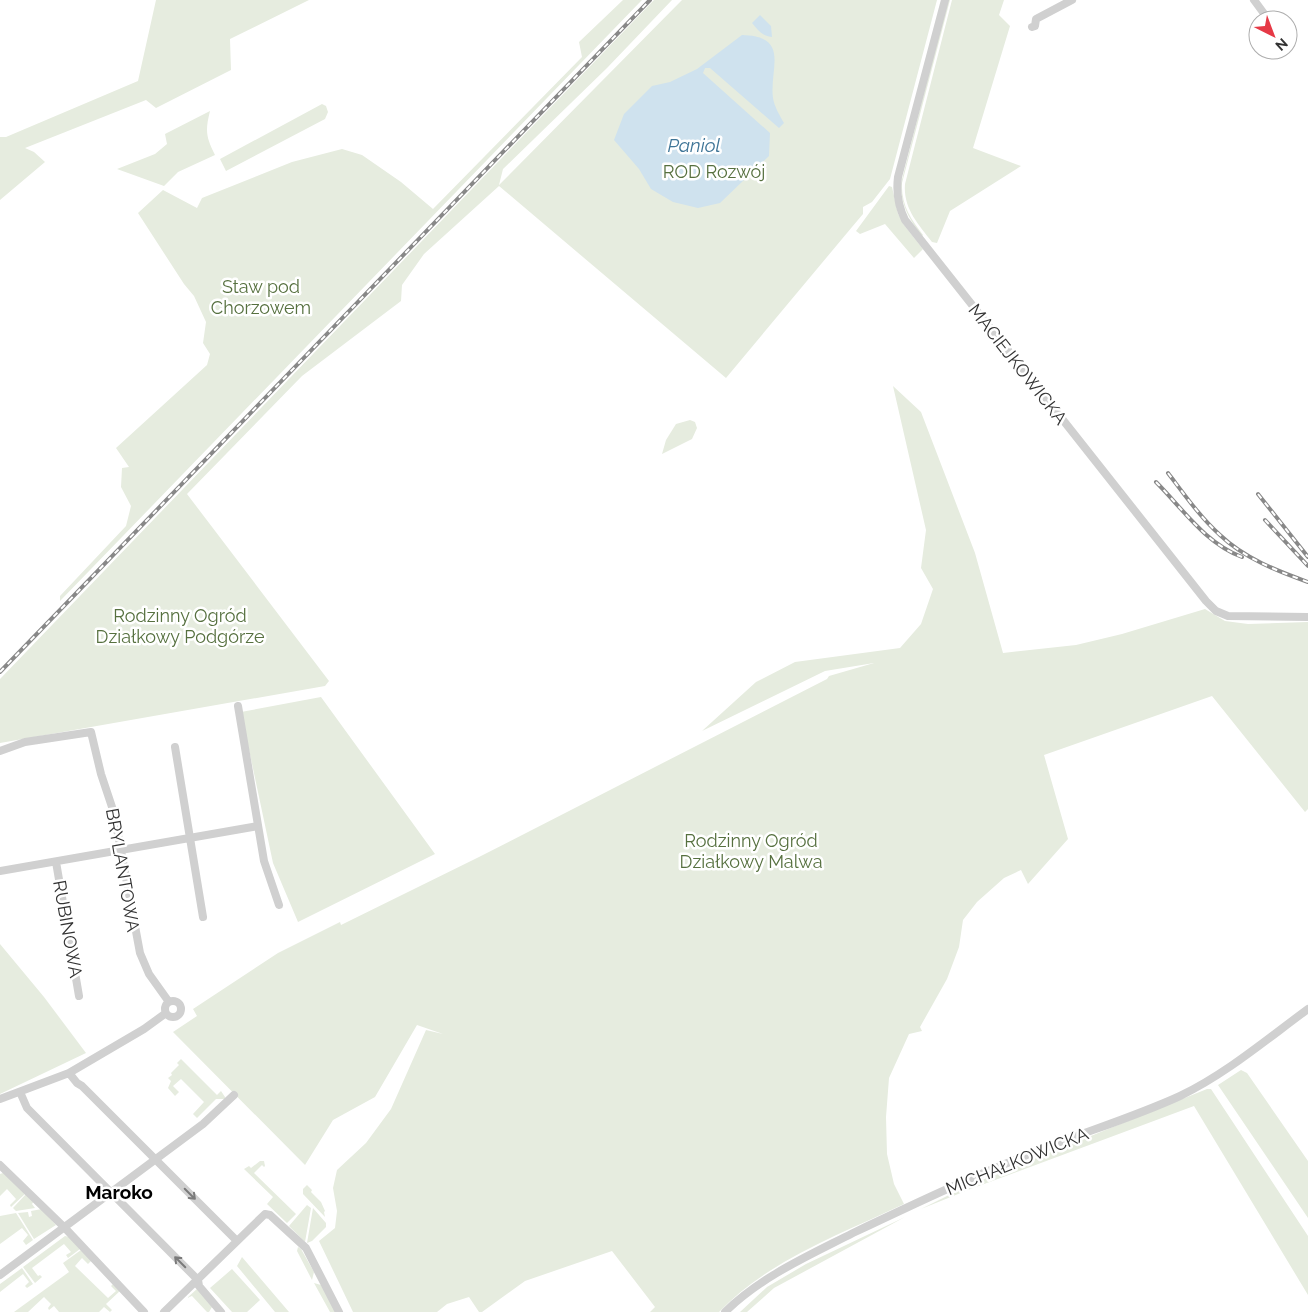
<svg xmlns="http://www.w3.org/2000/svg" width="1308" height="1312" viewBox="0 0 1308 1312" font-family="Raleway,sans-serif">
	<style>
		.green { fill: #e6ecdf }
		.water { fill: #cfe2ee }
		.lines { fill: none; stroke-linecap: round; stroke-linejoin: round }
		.minor { stroke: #d0d0d0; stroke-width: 8 }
		.rail-casing { stroke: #888; stroke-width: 4 }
		.rail { stroke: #fff; stroke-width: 2; stroke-dasharray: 5.5; stroke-linecap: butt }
		.oneway { stroke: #7a7a7a }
		.labels { text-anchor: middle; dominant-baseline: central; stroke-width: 5; stroke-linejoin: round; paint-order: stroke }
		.park-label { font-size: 18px; fill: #56703f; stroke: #fff }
		.street-label { font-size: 18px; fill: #333; stroke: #fff }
		.water-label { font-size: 19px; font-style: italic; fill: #3f7597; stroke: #fff }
		.neighbourhood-label { font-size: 19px; font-weight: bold; fill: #000; stroke: #fff }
	</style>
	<rect width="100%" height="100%" fill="#fff"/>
	<path class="green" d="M156,0H309L230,39L231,70L156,108L146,100L25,148L34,152L45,162L0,200V137H6L138,81Z
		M623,0H642L60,601V596L126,526L131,506L121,487L122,468L129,467L116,448L207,365L210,354L203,343L206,322L194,296L184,284L138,213L163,190L197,208L202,198L292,162L342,149L362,155L401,182L433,209L582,57L579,42Z
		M654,0H672L607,68L503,169L499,185L682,0H937L890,179L872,202L863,207V214L852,227L726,378L499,186L424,254L402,285L401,301L302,376L187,494L329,681L325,686L0,743V679Z
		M948,0H950L902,183C901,205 911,219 923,235L922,236C909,219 901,206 901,183Z
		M952,0H1004L999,15L1010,26L973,148L1021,166L950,211L937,243L932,242C918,224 903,208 905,184Z
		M322,104L326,106L328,112L325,119L226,171L220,159Z
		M210,111C205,131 206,137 215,155L178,172L164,186L117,169L155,154L167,144L165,134Z
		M889,186L892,187L898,214L904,225L923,249L914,258L885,224L860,234L856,231Z
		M893,386L921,412L975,553L1003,653L1076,645L1122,634L1205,609L1225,621L1248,624L1308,622V809L1305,812L1212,696L1044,755L1068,839L1028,884L1021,870L1004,878L977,902L963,920L959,947L947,979L920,1027L922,1031L909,1034L889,1078L886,1117L887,1154L894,1184L904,1204C841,1234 767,1261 719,1312H650L655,1307L612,1251L525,1281L482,1312H479L469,1297L447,1304L437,1312H353L319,1241L335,1228L337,1211L333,1188L337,1170L366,1143L391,1109L426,1030L443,1034L417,1025L375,1097L333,1120L305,1165L173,1032L197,1016L193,1009L278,953L340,922L341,925L479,857L827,679L829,676L874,663L825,671L702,731L756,682L795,662L900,648L921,624L933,589L921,568L926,530Z
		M690,420L695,422L697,428L692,439L662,454L666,440L676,424Z
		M321,697L435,854L298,922L273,863L241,712Z
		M0,944L44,997L86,1053L0,1094Z
		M181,1059L217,1095L221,1091L225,1097V1099H216L197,1118L193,1114L204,1102L181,1079L173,1086L179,1092L175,1096L168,1088L171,1081L168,1078L172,1075L171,1073L179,1065L177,1063Z
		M1241,1070L1247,1073L1308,1161V1218L1218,1085Z
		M1207,1089H1211L1308,1236V1295L1194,1106L968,1190L921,1209L967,1186Z
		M260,1161H264L265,1166L264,1167L262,1165L254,1173L296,1214L287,1223L267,1204L273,1197L244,1169L249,1166L251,1168Z
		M3,1173L26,1193L11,1207L10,1205L16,1199L7,1189L0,1196V1174Z
		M307,1185L312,1190L311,1192L321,1202L325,1211L324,1212L325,1217L303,1194V1189Z
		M26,1194L34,1201L32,1204L35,1208L16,1211L13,1208Z
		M307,1205L311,1208L305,1242L289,1226Z
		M313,1208L326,1223V1227L312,1241L307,1243Z
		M42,1209L56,1225L34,1239L18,1213L28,1212L29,1217L32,1216L31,1211Z
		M16,1213L33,1240L26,1245L23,1241L28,1235L22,1228L0,1244V1216Z
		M905,1217L774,1288L747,1312H740L767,1287L806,1264Z
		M65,1236L69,1237L80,1249L68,1258L66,1255L71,1252L64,1244L32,1268L38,1276L40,1275L42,1277L35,1283L23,1267Z
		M298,1247L301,1249L314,1272L312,1280L297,1251Z
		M81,1250L92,1260L88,1264L82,1258L75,1266L108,1298L116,1291L111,1286L114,1283L121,1290L106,1304L112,1310L110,1312L104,1307L99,1312H59L54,1306L49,1310L48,1308L51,1304L44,1297L28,1312H14L69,1272L63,1263Z
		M242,1257L289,1312H275L237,1266Z
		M22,1268L33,1284L27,1288L25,1286L29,1282L23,1274L0,1292V1284Z
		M232,1269L260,1300L247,1312H232L210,1288Z
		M314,1283L321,1285L336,1312H330Z
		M198,1288L212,1307L209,1312H207L192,1296L187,1298Z"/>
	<path class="water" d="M760,15L771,26L772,37C762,36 758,30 752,23Z
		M742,35C791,36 769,69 773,98C774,106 780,116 784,123L779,128L710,68H705L703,73L770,133L769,156L720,203L698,208L673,202L651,189L639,169L614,140L624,114L652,86L670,82L697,69Z"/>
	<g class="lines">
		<path class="minor" d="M945,0L898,177C896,193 898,206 905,220L1206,601L1216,611L1228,616L1308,617
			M1254,0L1268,19
			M1032,27L1035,26L1036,19L1072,0
			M238,706L264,861L279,905
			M175,747L203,917
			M0,751L25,742L91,732L101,774L114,813L140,953L149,974L169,1002
			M56,862L79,996
			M0,871L258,826
			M165 1009a8 8 0 1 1 16 0a8 8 0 1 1-16 0Z
			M69,1073L77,1083L82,1086L237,1241
			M20,1092L27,1108L198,1280L199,1286L221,1312
			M0,1099L69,1073L144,1029L166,1013
			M0,1165L64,1227L144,1312
			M0,1275L203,1124L234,1095
			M164,1312L265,1214L270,1215L306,1248L339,1312
			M725,1312C762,1276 808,1256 853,1233C912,1205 971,1177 1032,1153C1081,1133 1132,1118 1180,1096C1226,1074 1267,1039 1308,1009"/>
		<g class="rail-casing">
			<path id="rail" d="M1168,473C1184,494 1200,517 1220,535C1244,558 1277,571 1308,582
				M1156,482C1183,509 1205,543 1242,557
				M1258,494L1308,557
				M1265,520L1308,566
				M0,672L650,0"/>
		</g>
		<use href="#rail" class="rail"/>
	</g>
	<defs><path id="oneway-shaft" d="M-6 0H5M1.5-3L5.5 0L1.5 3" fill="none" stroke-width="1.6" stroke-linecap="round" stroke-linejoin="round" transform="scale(1.25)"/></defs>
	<g class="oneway">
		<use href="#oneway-shaft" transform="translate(190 1194) rotate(45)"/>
		<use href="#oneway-shaft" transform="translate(180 1262) rotate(-135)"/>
	</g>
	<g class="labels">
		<g class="park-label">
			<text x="714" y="171">ROD Rozwój</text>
			<text x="261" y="286">Staw pod<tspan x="261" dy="21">Chorzowem</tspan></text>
			<text x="180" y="615">Rodzinny Ogród<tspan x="180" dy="21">Działkowy Podgórze</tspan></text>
			<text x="751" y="840">Rodzinny Ogród<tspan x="751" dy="21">Działkowy Malwa</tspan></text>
		</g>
		<g class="street-label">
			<text transform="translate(1018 364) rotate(52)">MACIEJKOWICKA</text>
			<text transform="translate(123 870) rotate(80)">BRYLANTOWA</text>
			<text transform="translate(68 929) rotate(80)">RUBINOWA</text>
			<text transform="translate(1017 1161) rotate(-22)">MICHAŁKOWICKA</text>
		</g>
		<g class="water-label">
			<text x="694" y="145">Paniol</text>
		</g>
		<g class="neighbourhood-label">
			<text x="119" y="1192">Maroko</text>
		</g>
	</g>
	<g transform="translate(1273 35) rotate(138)"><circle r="24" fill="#ffffff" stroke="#adadad"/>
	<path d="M0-4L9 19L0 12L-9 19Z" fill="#e63946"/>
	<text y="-8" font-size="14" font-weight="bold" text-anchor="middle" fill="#333333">N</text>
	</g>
</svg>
